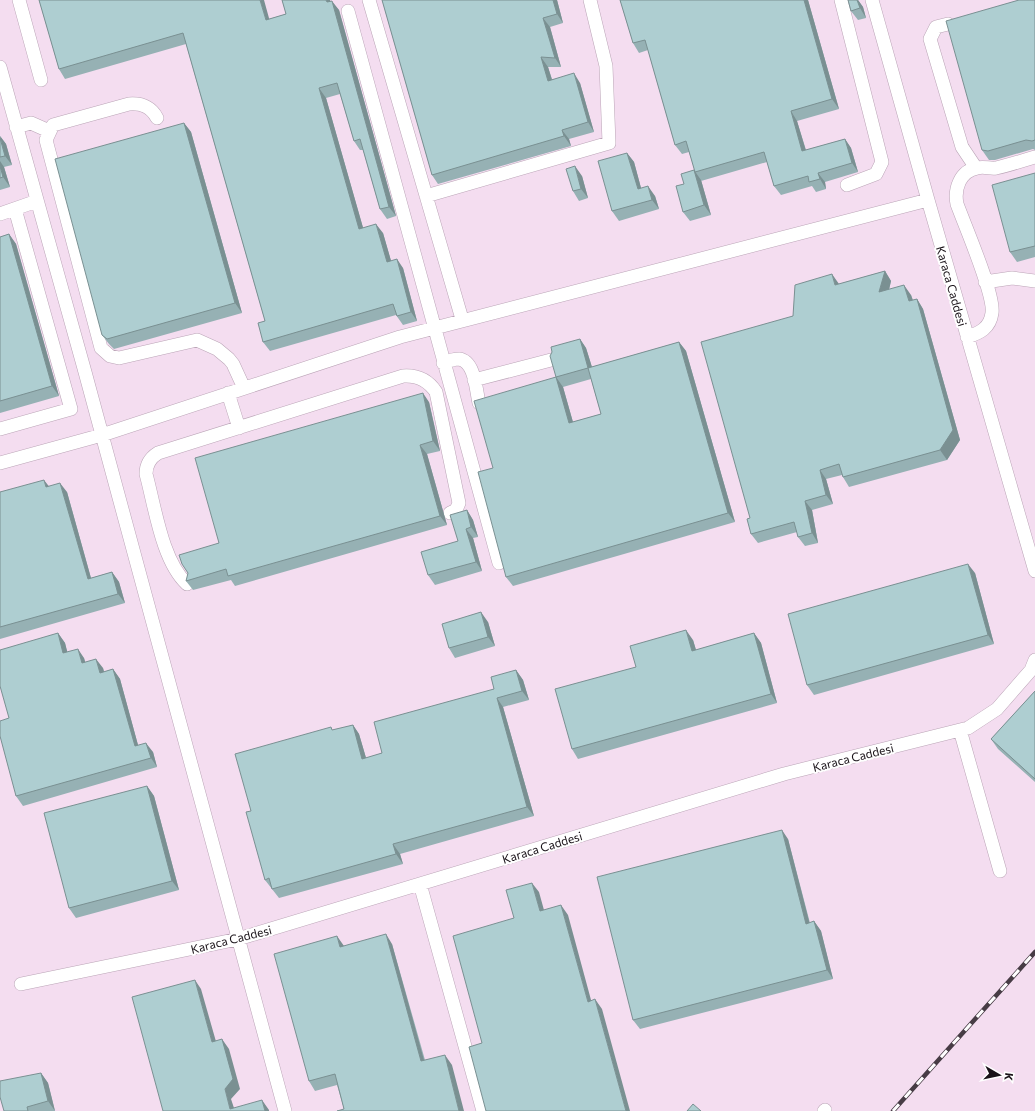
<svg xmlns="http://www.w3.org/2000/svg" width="1035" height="1111" viewBox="0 0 1035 1111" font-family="Commissioner,sans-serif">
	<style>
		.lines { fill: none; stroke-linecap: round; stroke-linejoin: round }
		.minor-casing { stroke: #bba5b7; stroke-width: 14 }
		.minor { stroke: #fff; stroke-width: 13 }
		.rail-casing { stroke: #473c45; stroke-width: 4.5 }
		.rail { stroke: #fff; stroke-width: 3; stroke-dasharray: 9; stroke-linecap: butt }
		.wall { fill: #96b1b4; fill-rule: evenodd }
		.shaded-wall { fill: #7a9092 }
		.building { fill: #aeced1; stroke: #7a9092 }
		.labels { text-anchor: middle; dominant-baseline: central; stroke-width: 4; stroke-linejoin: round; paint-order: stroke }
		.street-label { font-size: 12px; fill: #191218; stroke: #fff }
	</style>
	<rect width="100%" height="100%" fill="#f4ddf0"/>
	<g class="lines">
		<g class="minor-casing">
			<path id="minor" d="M19,0L41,80
				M369,0L462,319
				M841,0L882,162L876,174L847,185
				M872,0L928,200L1035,571
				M348,11L499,563
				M948,24L936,27L930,39L962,147L976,168
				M0,67L85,372L285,1111
				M157,118C151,107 142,103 129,104L53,125L46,140L101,348L110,356L119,358L197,340L217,349L229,359L233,364L244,388
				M16,127L31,123L49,131
				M426,196L609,143L606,66L590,0
				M0,214L37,201
				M985,282L1012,278L1035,281
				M967,337C980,333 990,328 992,313C995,295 965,226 957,204C954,189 960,171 977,168C984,166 990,169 996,168C1009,165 1022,161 1035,157
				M443,363C448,361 454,359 459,359C475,361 476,390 479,403
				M474,380L551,360
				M228,393L239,428
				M0,429L71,409L15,209
				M0,463L102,435L400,337L928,200
				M187,584C162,561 155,507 146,474C146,465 150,458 158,453L403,376C417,375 428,380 436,392L459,503L456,510L450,513
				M960,730L1000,871
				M420,884L483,1111
				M21,984L238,939L784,774L968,728L997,709L1031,670L1035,660
				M824,1111L825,1110"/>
		</g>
		<use href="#minor" class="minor"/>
		<g class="rail-casing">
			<path id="rail" d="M893,1111L1035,952"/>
		</g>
		<use href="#rail" class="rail"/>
	</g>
	<path class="wall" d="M39,0L269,19L286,14L282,0H330V1L339,10L396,216L387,219L380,209L363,150H360L354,141L340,94L326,98L363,228L383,233L391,261L403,268L417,321L403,325L396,315L270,351L263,342L265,321L186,44L65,79L59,69Z
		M382,0H557L563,23L550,27L561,67H548L552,79L580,83L594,132L569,139L571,146L438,184L432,175Z
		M620,0H808L839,109L797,121L806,150L845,139L851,148L858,172L825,182L826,189L816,192L812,186L781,195L774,186L767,162L701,181V180L711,215L690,221L683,212L684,184L695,171L689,152L682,154L675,145L648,50L639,53L633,43Z
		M849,0H858L863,7L866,18L858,20L851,11Z
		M1035,0V150L1033,149L995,160H989L982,150Z
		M184,123L191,132L242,313L114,349L109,344L102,335Z
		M0,136L6,144L12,165L4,167L10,187L0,190Z
		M627,153L634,162L641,188L655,196L659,209L619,221L612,211Z
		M1035,173V257L1017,262L1010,252Z
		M582,176L588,198L579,201L573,191Z
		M9,234L16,244L59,396L0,413V237Z
		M885,271L891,281L889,290L911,295L913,300L917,299L923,309L960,440L947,460L849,487L843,477L842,475L826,479L833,504L812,510L818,543L805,546L798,537L797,532L758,543L751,534L793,316L839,284Z
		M580,339L586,348L592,367L679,342L686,351L735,522L513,586L506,577L493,468L556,377ZM591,379L601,414L573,422L563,387Z
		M429,402L440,451L427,454L447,525L235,586L231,580L193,590L186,581L219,543Z
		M49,486L67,492L91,578L112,572L119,582L125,603L0,639V492Z
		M467,510L473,520L478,537L473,538L482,571L435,585L428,575L458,541Z
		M975,573L994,644L814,695L807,685Z
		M488,622L495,646L455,658L449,648Z
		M58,633L65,643L67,652L84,658L85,662L103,668L104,672L113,669L120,679L138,745L153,752L157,767L23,806L16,796L9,718Z
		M754,633L761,643L777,703L578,759L572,749L636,667L693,640L696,650Z
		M516,670L523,680L529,700L503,707L534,816L400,854L403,864L279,898L265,880L251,811L334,730L353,725L359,734L366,758L382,753L494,689Z
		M1035,691V782L998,749L991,739Z
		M147,786L154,796L179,890L76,918L69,908Z
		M788,839L810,923L814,921L821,931L833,979L640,1029L633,1020Z
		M392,944L425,1060L452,1065L344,1109L337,1085L315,1091L309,1081L344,946Z
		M41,1073L48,1083L55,1111H4Z"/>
	<path class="shaded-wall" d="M260,0H264L272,29L266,20Z
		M326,0H330L333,12L327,2Z
		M553,0H557L563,23L557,14Z
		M804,0H808L839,109L832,99Z
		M857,0H858L863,7L866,18L860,8Z
		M332,1L339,10L396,216L389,207Z
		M543,18L550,27L561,67L555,58Z
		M541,57L548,67L555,90L548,81Z
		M574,73L580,83L594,132L588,122Z
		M319,88L326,98L366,238L359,229Z
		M791,111L797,121L809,161L802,151Z
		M184,123L191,132L242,313L235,303Z
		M562,130L569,139L571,146L564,136Z
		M0,136L6,144L12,165L5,156Z
		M845,139L851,148L858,172L852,163Z
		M627,153L634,162L644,199L638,189Z
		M0,161L4,167L10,187L3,177L0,166Z
		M575,166L582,176L588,198L581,189Z
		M694,170L701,180L711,215L704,205Z
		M818,173L825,182L826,189L820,179Z
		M648,186L655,196L659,209L652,200Z
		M376,224L383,233L394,271L387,262Z
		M9,234L16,244L59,396L52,386Z
		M397,259L403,268L417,321L411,312Z
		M885,271L891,281L886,302L879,292Z
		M832,274L839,284L835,285Z
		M904,285L911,295L916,311L909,301Z
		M917,299L923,309L960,440L947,460L940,450Z
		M580,339L586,348L595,377L588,368Z
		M679,342L686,351L735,522L728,513Z
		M556,377L563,387L576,433L569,423Z
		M423,393L429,402L440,451L433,441Z
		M420,445L427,454L447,525L440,516Z
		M820,470L826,479L833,504L826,495Z
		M44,480L51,489L46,487Z
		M60,483L67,492L94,589L88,579Z
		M805,501L812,510L818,543L812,533Z
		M467,510L473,520L478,537L471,527Z
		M466,529L473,538L482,571L476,562Z
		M968,564L975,573L994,644L988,635Z
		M112,572L119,582L125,603L118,594Z
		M481,612L488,622L495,646L488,637Z
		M686,630L693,640L699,660L692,651Z
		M58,633L65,643L70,662L63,653Z
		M754,633L761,643L777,703L771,694Z
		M78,649L84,658L88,672L82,663Z
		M96,659L103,668L107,683L100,673Z
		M113,669L120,679L141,756L135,746Z
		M516,670L523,680L529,700L522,691Z
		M497,698L503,707L534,816L527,807Z
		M353,725L359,734L369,768L362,759Z
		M146,743L153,752L157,767L151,758Z
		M147,786L154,796L179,890L172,881Z
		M782,830L788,839L812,933L806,924Z
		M393,844L400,854L403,864L396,854Z
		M532,883L539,892L547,921L540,911Z
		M561,905L568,915L594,1011L588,1002Z
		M814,921L821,931L833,979L827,970Z
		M386,934L392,944L427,1071L421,1061Z
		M337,936L344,946L347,956L340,947Z
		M195,980L201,989L219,1052L212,1042Z
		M595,999L602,1009L630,1111H626Z
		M222,1039L229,1049L240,1089L231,1099L235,1111L230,1109L225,1089Z
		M445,1055L452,1065L464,1111H459Z
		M41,1073L48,1083L55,1111L48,1101Z
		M262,1100L269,1110V1111H265Z"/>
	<path class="building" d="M39,0H260L266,20L286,14L282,0H326L327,2L332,1L389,207L380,209L360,139L354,141L337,83L319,88L359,229L376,224L387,262L397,259L411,312L397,316L393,304L263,342L258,323L265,321L183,33L59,69Z
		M382,0H553L557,14L543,18L555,58L541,57L548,81L574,73L588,122L562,130L564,136L432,175Z
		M620,0H804L832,99L791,111L802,151L845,139L852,163L818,173L820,179L809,182L808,176L774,186L764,152L695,172L686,141L675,145L645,40L633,43Z
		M848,0H857L860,8L851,11Z
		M1019,0H1035V140L1032,141L1026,140L988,151L982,150L946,21Z
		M184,123L235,303L107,339L102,335L55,159Z
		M0,138L5,156L0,157Z
		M627,153L638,189L648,186L652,200L612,211L598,161Z
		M0,166L3,177L0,178Z
		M575,166L581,189L573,191L566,169Z
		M694,170L704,205L683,212L676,186L684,184L681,174Z
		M1035,173V246L1010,252L992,185Z
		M9,234L52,386L0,401V237Z
		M885,271L879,292L904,285L909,301L917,299L953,430L940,450L843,477L839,464L820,470L826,495L805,501L812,533L798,537L794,522L751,534L747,519L750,518L701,342L793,316L795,285L832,274L835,285Z
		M580,339L588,368L556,377L550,356L552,352L551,347Z
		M679,342L728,513L506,577L478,472L493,468L474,401L556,377L569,423L601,414L588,368Z
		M423,393L433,441L420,445L440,516L228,576L226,569L186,581L188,573L182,564L179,555L219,543L195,458Z
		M44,480L46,487L60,483L88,579L112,572L118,594L0,627V492Z
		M467,510L471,527L466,529L476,562L428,575L421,552L458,541L450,515Z
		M968,564L988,635L807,685L788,614Z
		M481,612L488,637L449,648L442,624Z
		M686,630L692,651L754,633L771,694L572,749L555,689L636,667L630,646Z
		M58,633L63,653L78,649L82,663L96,659L100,673L113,669L135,746L146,743L151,758L16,796L0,736V721L9,718L0,686V650Z
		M516,670L522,691L497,698L527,807L393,844L396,854L272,889L269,878L265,880L246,812L251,811L235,754L331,727L332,730L353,725L362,759L382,753L374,722L494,689L491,677Z
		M1035,691V779L991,739Z
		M147,786L172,881L69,908L44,813Z
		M782,830L806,924L814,921L827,970L633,1020L597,877Z
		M532,883L540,911L561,905L588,1002L595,999L626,1111H486L469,1047L482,1043L453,936L514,918L506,890Z
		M386,934L421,1061L445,1055L459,1111H337L344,1109L335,1074L309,1081L274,954L337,936L340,947Z
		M195,980L212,1042L222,1039L233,1079L225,1089L230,1109L262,1100L265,1111H163L132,997Z
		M41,1073L48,1101L27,1107L28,1111H4L0,1097V1081Z
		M693,1104L701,1111H687Z"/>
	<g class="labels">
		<g class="street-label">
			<text transform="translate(952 286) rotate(74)">Karaca Caddesi</text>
			<text transform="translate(853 757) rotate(-14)">Karaca Caddesi</text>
			<text transform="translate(542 847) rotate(-17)">Karaca Caddesi</text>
			<text transform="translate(231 939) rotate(-14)">Karaca Caddesi</text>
		</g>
	</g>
	<g transform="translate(999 1075) rotate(99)" stroke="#ffffff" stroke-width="3" paint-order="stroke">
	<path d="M0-3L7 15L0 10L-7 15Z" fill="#191218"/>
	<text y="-6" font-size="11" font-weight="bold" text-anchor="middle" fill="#191218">K</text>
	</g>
</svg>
